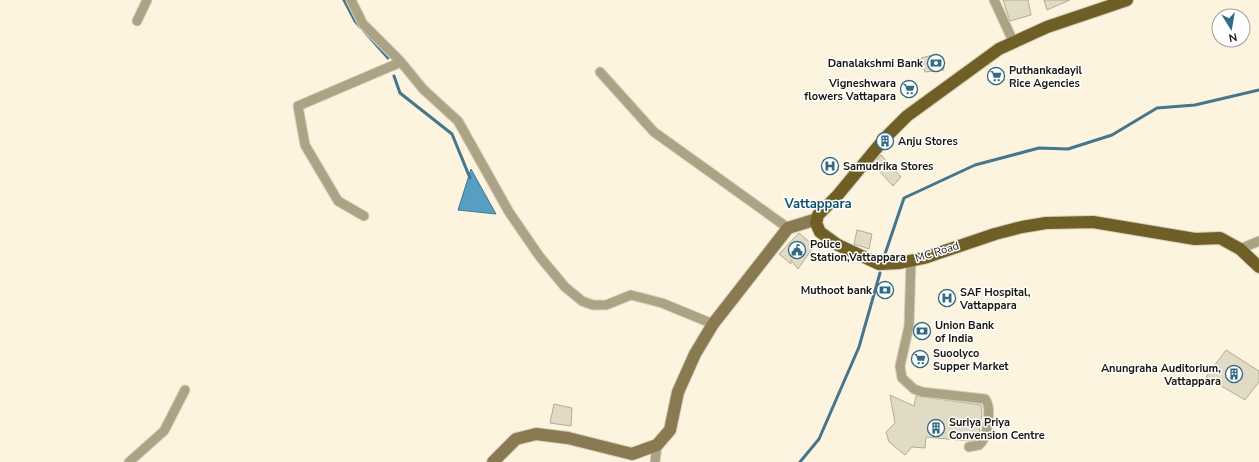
<svg xmlns="http://www.w3.org/2000/svg" width="1259" height="462" viewBox="0 0 1259 462" font-family="'Nunito Sans',sans-serif">
	<style>
		.water { fill: #569fc3; stroke: #44768d }
		.lines { fill: none; stroke-linecap: round; stroke-linejoin: round }
		.stream { stroke: #44768d; stroke-width: 3 }
		.building { fill: #e1dac4; stroke: #b3ac97 }
		.street-casing { stroke: #d8d1bd; stroke-width: 11 }
		.secondary-casing { stroke: #d8d1bd; stroke-width: 14 }
		.primary-casing { stroke: #d8d1bd; stroke-width: 14 }
		.street { stroke: #aca286; stroke-width: 9 }
		.secondary { stroke: #897a51; stroke-width: 12 }
		.primary { stroke: #705e27; stroke-width: 12 }
		.labels { text-anchor: middle; dominant-baseline: central; stroke-width: 3; stroke-linejoin: round; paint-order: stroke }
		.poi-label { font-size: 11px; font-weight: bold; fill: #1a170f; stroke: #fff; text-anchor: start }
		.street-label { font-size: 11px; fill: #1a170f; stroke: #fff }
		.quarter-label { font-size: 13px; font-weight: bold; fill: #0c5470; stroke: #fff }
	</style>
	<rect width="100%" height="100%" fill="#fcf4de"/>
	<path class="water" d="M471,169L496,214L458,210Z"/>
	<g class="lines">
		<path class="stream" d="M344,0L355,21L360,27
			M364,31L388,58
			M394,76L400,93L452,134L470,178
			M885,254L904,198L975,165L1039,148L1068,149L1112,135L1157,108L1195,105L1259,90
			M800,462L819,439L859,347L880,273"/>
	</g>
	<path class="building" d="M1003,0H1028L1031,15L1010,21Z
		M1044,0H1070L1047,10Z
		M937,54L940,57L944,70L925,72L921,58Z
		M881,155L901,177L893,186L873,164Z
		M857,230L872,234L869,249L854,244Z
		M799,233L814,246L798,269L791,260V264L779,254Z
		M1226,350L1259,371V382L1245,400L1206,377Z
		M890,395L914,406L916,396L981,405L982,414L979,434L976,440L968,441L926,437L925,448L912,447L905,455L889,442L886,432L895,423Z
		M554,404L572,408L571,426L550,423Z"/>
	<g class="lines">
		<g class="street-casing">
			<path id="street" d="M351,0L363,24L401,62L423,89L458,121L509,212L540,257L565,287L582,301L593,305H606L631,295L662,303L713,324
				M994,0L1013,41
				M137,21L147,0
				M600,72L654,132L788,228
				M364,216L338,201L305,145L298,106L401,62
				M1240,249L1259,241
				M911,260L909,326L900,366L902,378L914,389L922,392L985,399C992,407 988,438 979,445C976,446 972,446 969,447
				M129,462L164,431L185,390
				M655,462L657,445"/>
		</g>
		<g class="secondary-casing">
			<path id="secondary" d="M493,462L516,439L536,434L568,438L632,454L657,445L670,430L678,392L695,354L713,324L788,228L817,219"/>
		</g>
		<g class="primary-casing">
			<path id="primary" d="M1127,0L1047,27L999,49L907,116L885,138L837,196L818,215L816,223L820,232L838,245L879,264L900,263L924,258L995,234L1022,227L1046,223L1093,222L1195,239L1220,238L1240,249L1259,267"/>
		</g>
		<use href="#street" class="street"/>
		<use href="#secondary" class="secondary"/>
		<use href="#primary" class="primary"/>
	</g>
	<defs>
		<g id="bank-ring" transform="scale(0.9)"><circle r="9.5" fill="#fff" stroke="#336b85" stroke-width="1.5"/><path d="M-6-4H6V4H-6ZM0-2.3a2.3 2.3 0 1 0 0 4.6a2.3 2.3 0 1 0 0-4.6Z" fill="#336b85"/></g>
		<g id="supermarket-ring" transform="scale(0.9)"><circle r="9.5" fill="#fff" stroke="#336b85" stroke-width="1.5"/><path d="M-6-5.5h2.5l.6 2H6L4.5 2H-2.5L-4.4-4H-6ZM-1.5 3.2a1.3 1.3 0 1 0 .1 0ZM3 3.2a1.3 1.3 0 1 0 .1 0Z" fill="#336b85"/></g>
		<g id="building-ring" transform="scale(0.9)"><circle r="9.5" fill="#fff" stroke="#336b85" stroke-width="1.5"/><path d="M-4-6H4V6H1V3H-1V6H-4ZM-2.5-4.3h1.7v1.8h-1.7ZM.8-4.3h1.7v1.8H.8ZM-2.5-1h1.7V.8h-1.7ZM.8-1h1.7V.8H.8Z" fill="#336b85"/></g>
		<g id="hospital-ring" transform="scale(0.9)"><circle r="9.5" fill="#fff" stroke="#336b85" stroke-width="1.5"/><path d="M-5-5h3v3.5h4V-5h3V5h-3V1.5h-4V5h-3Z" fill="#336b85"/></g>
		<g id="civic-ring" transform="scale(0.9)"><circle r="9.5" fill="#fff" stroke="#336b85" stroke-width="1.5"/><path d="M-.6-6.5H3V-4.5H.6V-3L4-1V1h2V6H-6V1h2V-1L-.6-3ZM-1.2 2.5V6h2.4V2.5Z" fill="#336b85"/></g>
	</defs>
	<g fill-rule="evenodd">
		<use href="#bank-ring" x="936" y="63"/>
		<use href="#supermarket-ring" x="996" y="76"/>
		<use href="#supermarket-ring" x="909" y="89"/>
		<use href="#building-ring" x="885" y="141"/>
		<use href="#hospital-ring" x="830" y="166"/>
		<use href="#civic-ring" x="797" y="250"/>
		<use href="#bank-ring" x="885" y="290"/>
		<use href="#hospital-ring" x="947" y="298"/>
		<use href="#bank-ring" x="922" y="331"/>
		<use href="#supermarket-ring" x="920" y="359"/>
		<use href="#building-ring" x="1234" y="374"/>
		<use href="#building-ring" x="936" y="428"/>
	</g>
	<g class="labels">
		<g class="poi-label">
			<text x="923" y="63" text-anchor="end">Danalakshmi Bank</text>
			<text x="1009" y="70">Puthankadayil<tspan x="1009" dy="13">Rice Agencies</tspan></text>
			<text x="896" y="83" text-anchor="end">Vigneshwara<tspan x="896" dy="13">flowers Vattapara</tspan></text>
			<text x="898" y="141">Anju Stores</text>
			<text x="843" y="166">Samudrika Stores</text>
			<text x="810" y="244">Police<tspan x="810" dy="13">Station,Vattappara</tspan></text>
			<text x="872" y="290" text-anchor="end">Muthoot bank</text>
			<text x="960" y="292">SAF Hospital,<tspan x="960" dy="13">Vattappara</tspan></text>
			<text x="935" y="325">Union Bank<tspan x="935" dy="13">of India</tspan></text>
			<text x="933" y="353">Suoolyco<tspan x="933" dy="13">Supper Market</tspan></text>
			<text x="1221" y="368" text-anchor="end">Anungraha Auditorium,<tspan x="1221" dy="13">Vattappara</tspan></text>
			<text x="949" y="422">Suriya Priya<tspan x="949" dy="13">Convension Centre</tspan></text>
		</g>
		<g class="street-label">
			<text transform="translate(937 252) rotate(-17)">MC Road</text>
		</g>
		<g class="quarter-label">
			<text x="818" y="204">Vattappara</text>
		</g>
	</g>
	<g transform="translate(1231 28) rotate(169)"><circle r="19" fill="#ffffff" stroke="#a3a29f"/>
	<path d="M0-3L7 15L0 10L-7 15Z" fill="#336b85"/>
	<text y="-6" font-size="11" font-weight="bold" text-anchor="middle" fill="#1a170f">N</text>
	</g>
</svg>
